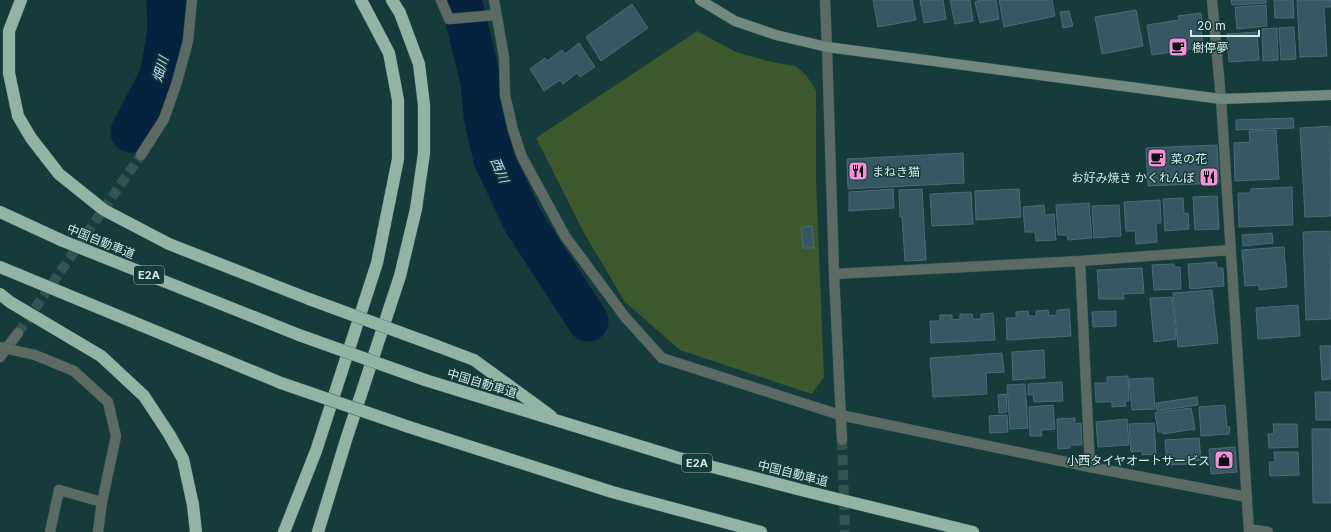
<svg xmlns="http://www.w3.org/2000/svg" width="1331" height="532" viewBox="0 0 1331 532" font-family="Inter,'Noto Sans JP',sans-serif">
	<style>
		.green { fill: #3e582d }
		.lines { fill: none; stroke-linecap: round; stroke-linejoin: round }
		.river { stroke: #05223f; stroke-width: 41 }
		.building { fill: #375763; stroke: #4b6c78 }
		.street-tunnel { stroke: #325554; stroke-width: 10; stroke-dasharray: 10 5; stroke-linecap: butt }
		.lane-casing { stroke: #345756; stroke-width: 11 }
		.street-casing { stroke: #345756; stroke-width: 11 }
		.secondary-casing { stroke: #345756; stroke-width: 11 }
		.highway-casing { stroke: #345756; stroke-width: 13 }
		.lane { stroke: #5d6a63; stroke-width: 10 }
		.street { stroke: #5d6a63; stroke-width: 10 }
		.secondary { stroke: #73887e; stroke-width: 10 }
		.highway { stroke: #93b4a4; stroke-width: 12 }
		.lane-bridge-casing { stroke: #345756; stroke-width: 11; stroke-linecap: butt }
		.highway-bridge-casing { stroke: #345756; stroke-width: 13; stroke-linecap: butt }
		.lane-bridge { stroke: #5d6a63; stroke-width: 10 }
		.highway-bridge { stroke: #93b4a4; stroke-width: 12 }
		.labels { text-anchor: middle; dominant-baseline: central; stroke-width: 3; stroke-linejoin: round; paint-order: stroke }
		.shield { fill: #153b3a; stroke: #9bb5b3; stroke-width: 1 }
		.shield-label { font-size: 11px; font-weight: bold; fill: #d4e9e7 }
		.poi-label { font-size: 12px; fill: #d4e9e7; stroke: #153b3a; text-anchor: start }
		.street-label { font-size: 12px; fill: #d4e9e7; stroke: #153b3a }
		.water-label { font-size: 13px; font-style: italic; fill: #c2d9f4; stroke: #153b3a }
	</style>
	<rect width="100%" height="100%" fill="#153b3a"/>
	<path class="green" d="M697,31L736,52L772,62L795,66L806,75L816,90V180L824,377L812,394L680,350L625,302L584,233L536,138Z"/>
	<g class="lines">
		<path class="river" d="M461,0L481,82L484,116L494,159L523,221L588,321
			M131,132L160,76L168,31L167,0"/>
	</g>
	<path class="building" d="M873,0H912L916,20L878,27Z
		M920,0H943L946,19L924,23Z
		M950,0H970L973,21L955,24Z
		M978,0H996L999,19L980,23L975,2L978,1Z
		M999,0H1052L1055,16L1004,27Z
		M1231,0H1266V3L1232,5Z
		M1274,0H1293L1294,18H1275Z
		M1297,0H1331V7H1324L1327,56L1300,57Z
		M632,4L648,28L601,61L586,37Z
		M1266,5L1267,26L1237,29L1235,7Z
		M1136,10L1143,46L1102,54L1095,17Z
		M1069,11L1073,26L1063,28L1060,12Z
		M1201,13L1203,27L1201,28L1203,47L1152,55L1147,25L1179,20L1178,16Z
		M1294,27L1296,59L1281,60L1279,28Z
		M1277,28L1278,60L1263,61L1262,29Z
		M1257,32L1259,60L1229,62L1227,34Z
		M579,43L595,67L580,77L577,73L563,84L560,80L544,91L530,69L545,58L547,61L562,50L565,54Z
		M1293,118L1294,128L1236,130V120Z
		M1330,126L1331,216L1305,217L1300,128Z
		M1276,130L1279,179L1235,181L1234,143L1250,142L1249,131Z
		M1217,145L1219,183L1148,186L1146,148Z
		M963,153L964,183L848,189L847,159Z
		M1292,187L1293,225L1239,227L1238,193H1251V189Z
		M893,189L894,208L849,211V192Z
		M922,189L926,260L905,261L902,217H900L899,190Z
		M1019,189L1021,217L976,220L975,191Z
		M971,192L973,224L932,226L930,194Z
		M1217,196L1219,229L1195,230L1193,197Z
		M1183,198L1184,214L1188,213L1189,229L1165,231L1163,199Z
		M1160,200L1161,223H1156L1157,242L1136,244L1135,231H1126L1124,202Z
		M1089,203L1092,238L1068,240L1067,235H1058L1056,205Z
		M1044,205L1045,215L1054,214L1056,240L1036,241L1035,232H1025L1023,207Z
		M1119,205L1121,236L1094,238L1092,206Z
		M812,226L814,248H803L801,227Z
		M1330,231L1331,319L1306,320L1303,232Z
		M1272,233L1273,243L1243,246L1242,235Z
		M1284,247L1287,287L1259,290V285L1245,286L1242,250Z
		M1216,262L1217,268H1223L1224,286L1190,289L1188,264Z
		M1174,264V267H1180L1181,289L1154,290L1152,265Z
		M1142,268L1144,293L1123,294L1124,299H1099L1097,270Z
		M1212,290L1218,343L1178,347L1173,293Z
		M1172,297L1176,339L1154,342L1150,298Z
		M1298,305L1300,336L1258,339L1256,308Z
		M1069,309L1071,336L1007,340L1006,318H1016V312L1028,311L1029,316H1036V311L1048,310L1049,316L1057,315V310Z
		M1116,311V326L1093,327L1092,312Z
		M993,313L995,340L931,343L930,321H940V315H952V320L960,319V314H972L973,319H981V314Z
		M1320,346H1331V379L1322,380Z
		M1044,350L1045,378L1013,380L1012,352Z
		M1002,353L1004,372L986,373L987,394L933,397L930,358Z
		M1128,376L1129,401H1125L1126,406L1112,407V402H1096L1095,383H1107V377Z
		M1153,378L1155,409L1132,410L1129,379Z
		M1062,382L1063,401L1034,402L1033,395H1028V384Z
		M1025,384L1028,428L1010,429L1007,385Z
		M1315,392H1331V420H1316Z
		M1006,394L1007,412L999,413L998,395Z
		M1197,397L1198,405L1157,411L1156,403Z
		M1053,405L1055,429L1041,430L1042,436H1030L1029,407Z
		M1225,405L1227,427H1230L1229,434L1201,436L1199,407Z
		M1191,408L1195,429L1163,434V432H1158L1155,413Z
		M1007,415L1008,432L990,433L989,416Z
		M1075,418V424L1081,423L1082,445H1070V448L1058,449L1057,419Z
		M1127,419L1129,445L1098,447L1096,422Z
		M1154,423L1156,454L1142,455V451L1131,452L1129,424Z
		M1273,424H1297L1298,447L1269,448L1268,434H1274Z
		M1312,429H1331V503H1313Z
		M1199,438L1201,460L1189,461V464L1167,465L1165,440Z
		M1235,447L1237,472L1211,474L1209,449Z
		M1274,452H1298L1299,475L1270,476L1269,462H1275Z"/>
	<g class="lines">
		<path class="street-tunnel" d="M18,333L141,155
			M842,440L845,532"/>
		<g class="lane-casing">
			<path id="lane" d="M35,355L74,371L108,402L116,436L102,502
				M50,532L59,490L102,502L98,532"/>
		</g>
		<g class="street-casing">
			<path id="street" d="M441,0L449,19L496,15
				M494,0L504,57L505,95L513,130L522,157L565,236L625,317L662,358L840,415L1090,467L1247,497
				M825,0L827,47L834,274L842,440
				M1212,0L1221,99L1249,532
				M141,155L164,119L177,82L188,41L192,0
				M1080,261L1231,250
				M834,274L1080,261L1090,467
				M0,357L18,333
				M1249,529L1268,532"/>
		</g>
		<g class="secondary-casing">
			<path id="secondary" d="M700,0L735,21L776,35L827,47L1221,99L1331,95"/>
		</g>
		<g class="highway-casing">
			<path id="highway" d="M21,0L9,31V73L18,116L31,138L59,174L104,210L169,244L309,299
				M0,212L63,241L299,335
				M0,267L281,383
				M0,294L10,302L101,356L144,396L169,434L183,459L193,505L196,532
				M437,346L474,360L551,416
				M425,380L682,459L809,492L973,532
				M409,427L612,492L761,532
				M284,532L316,451L377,263L398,159V100L389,53L361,0
				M318,532L346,440L400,276L416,209L424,153V105L419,64L400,13L392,0"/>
		</g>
		<use href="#lane" class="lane"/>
		<use href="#street" class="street"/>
		<use href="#secondary" class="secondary"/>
		<use href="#highway" class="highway"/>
		<g class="lane-bridge-casing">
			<path id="lane-bridge" d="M0,347L35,355"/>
		</g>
		<g class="highway-bridge-casing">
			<path id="highway-bridge" d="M309,299L437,346
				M299,335L425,380
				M281,383L409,427"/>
		</g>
		<use href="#lane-bridge" class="lane-bridge"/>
		<use href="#highway-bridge" class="highway-bridge"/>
	</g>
	<defs>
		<g id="cafe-square" transform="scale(1)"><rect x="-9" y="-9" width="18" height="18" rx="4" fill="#f391d5" stroke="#153b3a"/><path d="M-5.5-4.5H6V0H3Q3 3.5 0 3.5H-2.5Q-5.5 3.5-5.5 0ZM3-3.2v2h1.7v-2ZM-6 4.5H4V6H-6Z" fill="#111"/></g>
		<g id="restaurant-square" transform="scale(1)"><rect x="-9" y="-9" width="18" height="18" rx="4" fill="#f391d5" stroke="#153b3a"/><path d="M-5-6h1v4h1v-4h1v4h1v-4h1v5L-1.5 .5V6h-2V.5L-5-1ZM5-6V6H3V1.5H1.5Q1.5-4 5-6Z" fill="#111"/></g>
		<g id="shop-square" transform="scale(1)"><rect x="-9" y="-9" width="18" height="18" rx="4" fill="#f391d5" stroke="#153b3a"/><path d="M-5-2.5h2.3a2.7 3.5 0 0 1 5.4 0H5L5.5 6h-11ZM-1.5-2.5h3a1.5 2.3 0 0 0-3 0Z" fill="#111"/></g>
	</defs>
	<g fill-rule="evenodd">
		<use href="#cafe-square" x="1178" y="47"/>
		<use href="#cafe-square" x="1157" y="158"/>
		<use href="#restaurant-square" x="858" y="171"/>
		<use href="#restaurant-square" x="1209" y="177"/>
		<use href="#shop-square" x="1224" y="460"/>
	</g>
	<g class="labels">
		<g class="shield">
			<rect x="134" y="266" width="30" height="18" rx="3"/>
			<rect x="682" y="454" width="30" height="18" rx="3"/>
		</g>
		<g class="shield-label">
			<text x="149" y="275">E2A</text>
			<text x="697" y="463">E2A</text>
		</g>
		<g class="poi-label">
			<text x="1192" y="47">樹停夢</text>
			<text x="1171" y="158">菜の花</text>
			<text x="872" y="171">まねき猫</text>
			<text x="1195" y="177" text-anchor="end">お好み焼き かくれんぼ</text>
			<text x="1210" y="460" text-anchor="end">小西タイヤオートサービス</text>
		</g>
		<g class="street-label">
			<text transform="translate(101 241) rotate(22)">中国自動車道</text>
			<text transform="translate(482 383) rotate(17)">中国自動車道</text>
			<text transform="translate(793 473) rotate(14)">中国自動車道</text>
		</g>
		<g class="water-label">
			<text transform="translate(160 69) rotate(-74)">畑川</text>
			<text transform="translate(500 170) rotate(67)">西川</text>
		</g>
	</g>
	<path d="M1191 30v6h68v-6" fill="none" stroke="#d4e9e7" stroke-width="2"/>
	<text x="1197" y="30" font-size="12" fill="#d4e9e7" stroke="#153b3a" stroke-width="3" paint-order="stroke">20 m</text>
</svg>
